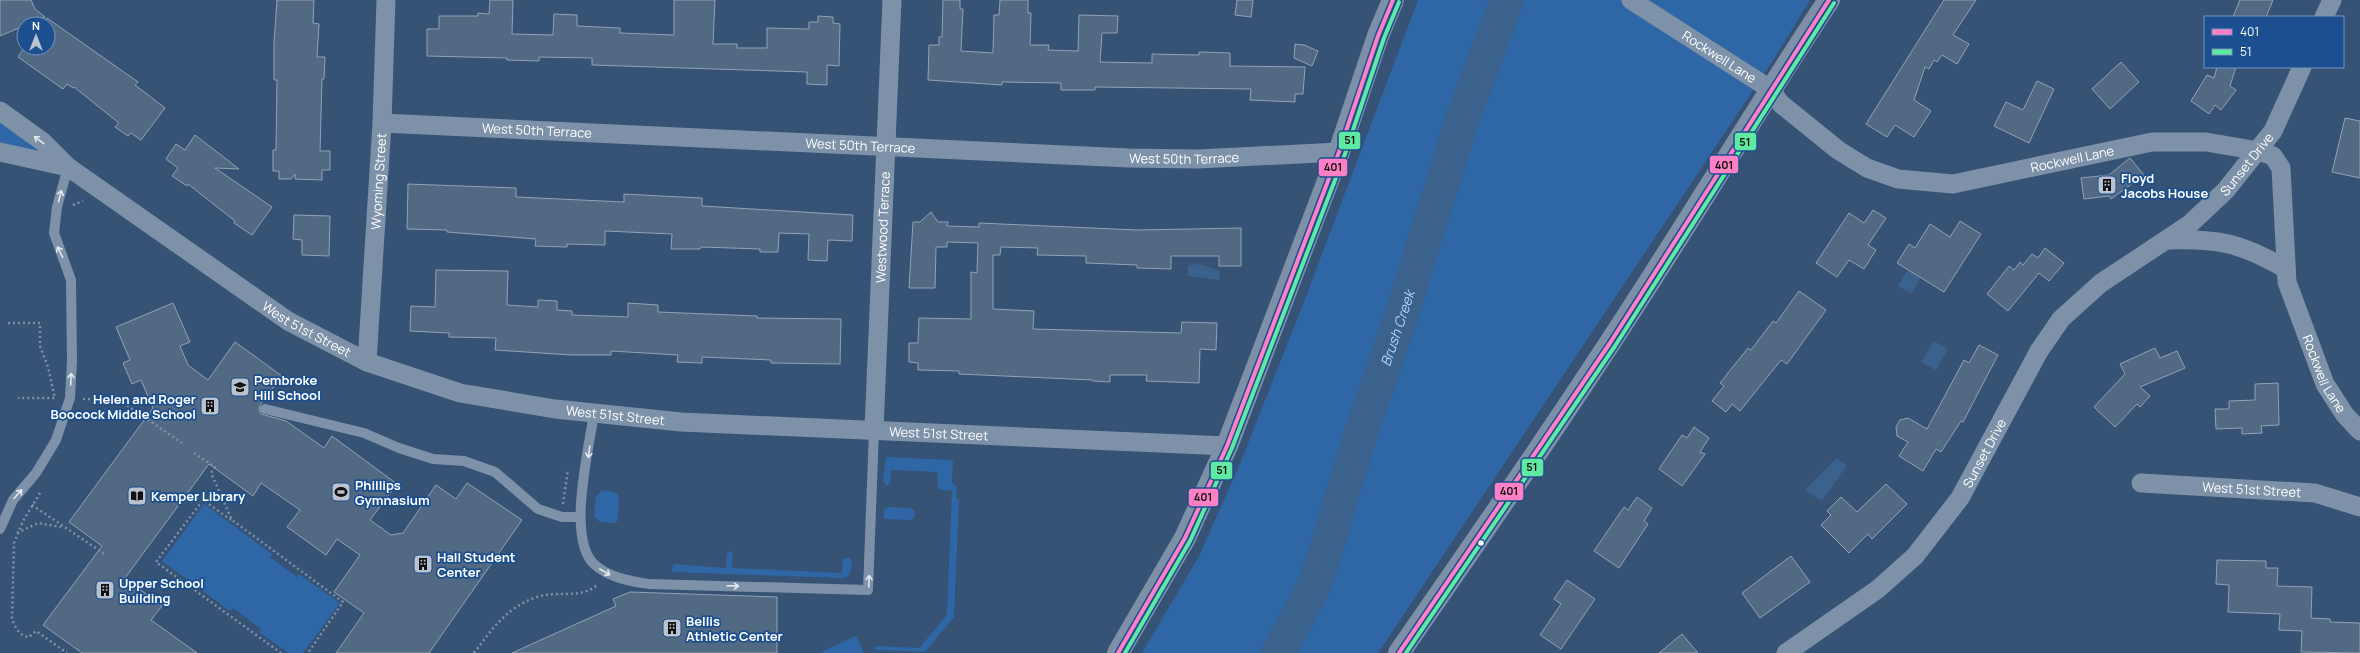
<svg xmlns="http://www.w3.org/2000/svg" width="2360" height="653" viewBox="0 0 2360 653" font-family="Manrope,sans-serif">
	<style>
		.green { fill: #2f66a5 }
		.water { fill: #3b618d }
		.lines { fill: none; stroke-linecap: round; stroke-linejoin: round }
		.river { stroke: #3b618d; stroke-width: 34 }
		.building { fill: #526984; stroke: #92a2b6 }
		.path { stroke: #7d92a8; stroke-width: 2.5; stroke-dasharray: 2 3; stroke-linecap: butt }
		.service { stroke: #7d92a8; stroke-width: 10 }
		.minor { stroke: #7d92a8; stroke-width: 19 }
		.trunk { stroke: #7e90a7; stroke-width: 22 }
		.bus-1-casing { stroke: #1b4f8f; stroke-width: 7 }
		.bus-2-casing { stroke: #1b4f8f; stroke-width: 7 }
		.bus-1 { stroke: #ff80c5; stroke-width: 4 }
		.bus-2 { stroke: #60e9a3; stroke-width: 4 }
		.oneway { stroke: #e5e9ee }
		.bus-dot { fill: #fff; stroke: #1b4f8f; stroke-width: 1.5 }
		.labels { text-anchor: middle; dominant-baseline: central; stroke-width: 3.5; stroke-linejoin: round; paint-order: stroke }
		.street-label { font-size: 13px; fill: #fff; stroke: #1b4f8f }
		.poi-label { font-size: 13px; font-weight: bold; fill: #fff; stroke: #1b4f8f; text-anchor: start }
		.water-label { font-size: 14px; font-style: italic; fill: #b5d3f5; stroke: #1b4f8f }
		.line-badge { stroke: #1b4f8f; stroke-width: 1.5 }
		.pale-badge-label { font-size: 11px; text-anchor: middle; font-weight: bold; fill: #111 }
	</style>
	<rect width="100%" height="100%" fill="#365274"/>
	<path class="green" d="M1418,0H1810L1772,62L1378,653H1142L1199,556L1239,466L1300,312Z
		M0,119L37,145L36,150L31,154L0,148Z
		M886,457L953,460L952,482L957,487L956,498L959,499L954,617L925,652L875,650V646L919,648L947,615L952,491L938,489L937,472L891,470L890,484L886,486L883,480Z
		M602,490L615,492L619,496L618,520L615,523L600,522L594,516L596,496Z
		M204,504L272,554L270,557L297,577L299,574L340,603L303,653H288L259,632L261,629L233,608L230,611L162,561Z
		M888,507L910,508L915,511V516L911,520L884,519V509Z
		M730,551L733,553L732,568L842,573L843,559L849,557L852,561L851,570L847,577L842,578L672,572L673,564L726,568L727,554Z
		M856,636L864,653H819Z"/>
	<path class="water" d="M1914,260L1927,267L1911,294L1898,286Z
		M1199,264L1220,271L1219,280L1188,276V265Z
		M1934,341L1948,349L1936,370L1921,362Z
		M1837,458L1847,465L1822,501L1805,490Z"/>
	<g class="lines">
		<path class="river" id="s1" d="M1278,653L1309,596L1318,576L1359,439L1403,310L1462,120L1507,0"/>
	</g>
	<path class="building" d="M0,0H31L35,9L45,17L0,36Z
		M277,0H314L313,23L319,24L317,57H325L324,79H322L320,151H330V170H322V180L295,179V174L291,179H279V171H273V150H276L277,80H274V43Z
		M490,0H513L512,34L553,35L554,14L577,15V26L620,28V33L674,35V0H715L713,44H737V48H767V28L809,29V22H818V16L833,17V23L840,24L839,66L827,65V85L807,84V72L592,65V58L539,57V61L507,60V58L427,56V29H439V16H478V13L489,14Z
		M943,0H960V9H963L961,51L993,53L994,15H999L1000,0H1028V13H1031L1030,45H1049L1048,50L1078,51L1079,15L1118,16L1117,33H1102L1100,62L1152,63V54L1199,55V52L1230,53V66L1305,67L1303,94H1295V102L1250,100L1251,89L1095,87V90H1061V83L1002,82V85L928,80L929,45H939V37H942Z
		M1237,0H1253L1251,17L1235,15Z
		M1944,0H1976L1953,35L1969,44L1957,64L1942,55L1937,62L1934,60L1929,69L1925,67L1914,100L1931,111L1914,137L1895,125L1887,137L1866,124Z
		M2240,0H2273L2266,17H2233Z
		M47,18L138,82L135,85L165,108L141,140L131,133L128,136L115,127L119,123L74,87L73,88L67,84L63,89L18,57L24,48H48V24H43Z
		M1295,44L1304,45L1318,51L1312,66L1294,58Z
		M2121,62L2139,82L2110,109L2092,89Z
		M2217,67H2236L2230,86L2236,90L2221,110L2215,105L2209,114L2191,101L2207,75L2214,78Z
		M2037,81L2054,89L2029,143L1994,126L2006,102L2023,110Z
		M2345,118L2360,121V178L2332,172Z
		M195,135L239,169L215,168L272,207L252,235L234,223L235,221L188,184L187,186L172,176L178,168L166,159L176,144L185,150Z
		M2130,158L2144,175L2111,199L2109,196L2084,199L2081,178L2109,175Z
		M408,184L516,188V197L624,202V194L661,196L702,198V206L853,215L852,241L828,240L827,261L808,260L809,234L779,233L778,252H760V249L701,247L700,249H671L672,234L605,231V245L567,244V247L535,246L536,239L447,232V230L407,229Z
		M1873,210L1886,218L1868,245L1876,250L1864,269L1849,260L1837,277L1816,263L1849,213L1864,223Z
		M931,212L938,222H948L947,226L979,227V223L1137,230L1241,228V266H1219V256H1171V269L1137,268V265L1086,263V256L1037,255L1038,248L1001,247L1000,255H993V309L1034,311L1033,329L1181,333L1182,322L1217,323L1216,350L1200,349L1199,383L1146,381L1147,375H1110V382L1093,381V380L959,374V371L918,370V363L909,362V343H918L919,318L971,319V272L977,273L978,243L947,242V247H936L935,288H909L913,222H920Z
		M294,215L330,216L329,256L302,255V240L293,239Z
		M1960,221L1981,234L1944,292L1897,263L1909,244L1915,248L1930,224L1950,237Z
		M2045,248L2064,263L2049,281L2039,273L2008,311L1987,294L2009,266L2014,270L2020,262L2023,265L2032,254L2038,258Z
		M436,270L508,271L507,305L538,307V300L557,301V310L572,311V315L628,317V303L658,305V312L757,316V318L841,319L840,364L771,363V360L702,357V363L677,362L678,355L611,351V355H571L495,350L496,338L449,337V333L410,331L411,306L435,307Z
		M1799,291L1826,310L1787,364L1781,360L1740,411L1732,404L1726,412L1712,401L1724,386L1720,383L1748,348L1751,350L1773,321L1776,323Z
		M173,303L190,342L180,346L188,365L208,380L235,342L282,376L260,405L259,410L261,414L286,421L324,448L332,436L397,484L370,520L391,535L403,533L436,485L456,499L467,483L522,520L429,653H336L364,613L334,592L360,555L337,539L326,555L287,527L300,510L261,483L253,496L209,464L125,578L162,606L151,620L197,653H82L43,625L102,546L69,522L153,408L141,380L132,384L123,363L130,360L116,327Z
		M1979,345L1998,355L1963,422L1961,421L1941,452L1936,449L1923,471L1899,456L1908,442L1897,436L1896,427L1900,420L1908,418L1927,429L1964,360L1969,363Z
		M2155,348L2160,358L2177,351L2185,368L2140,387L2150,396L2140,407L2137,404L2115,427L2094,407L2125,374L2120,364Z
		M2278,383L2279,425L2261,426L2262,433L2242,434V428L2216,429L2215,409H2229V401L2255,400V384Z
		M1694,427L1709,438L1700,452L1705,454L1682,486L1659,469L1682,435L1687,438Z
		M1886,484L1907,504L1872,539L1868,534L1849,553L1821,525L1831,515L1827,511L1841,497L1857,512Z
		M1637,497L1652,508L1644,521L1648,524L1619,568L1594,551L1624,507L1628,510Z
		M1791,556L1810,582L1760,618L1742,593Z
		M2217,560L2266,561V568H2278L2277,586L2312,587L2311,618L2330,619V622L2360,623V653L2301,652L2302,631L2279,630L2280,614L2228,612L2229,585L2216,584Z
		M1567,580L1595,599L1561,649L1540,635L1561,604L1554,599Z
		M630,592L777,597V653H512L616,606L613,599Z
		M1682,634L1698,653H1659Z"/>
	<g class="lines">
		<path class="path" d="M73,205L83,201
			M8,323H40V346L48,367L55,398H18
			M83,399H103L125,404L182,443
			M194,453L215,467L211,473L232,520L343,602L308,653
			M40,493L23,521L14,543L12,618C14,626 20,637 29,637L36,631L67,653
			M563,504L568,469
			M32,505L106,555
			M231,520L203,500L156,562L281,653
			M17,533L38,523L61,527
			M474,653C492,629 507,607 537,597C557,590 582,600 598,584"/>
		<path class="service" d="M265,409L364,433L399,448L433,459L464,461L495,472L538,509L562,517H580
			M594,413C589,449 566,540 595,565C610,578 630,581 649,584L868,590L874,430
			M0,529L13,500L36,473L56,440L70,398L72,361L71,280L54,233L57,207L68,167"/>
		<g class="minor">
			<path id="s2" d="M1631,0L1770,89L1781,104L1838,150L1867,168L1898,179L1953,184L2152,142H2206L2259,151L2273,156L2281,168L2287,282L2325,384L2345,415L2360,431"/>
			<path d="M2324,17L2332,0"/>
			<path id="s3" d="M0,111L43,142L68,167L288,321L367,362L460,393L555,409L681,422L1227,446"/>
			<path id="s4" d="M382,123L1129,158L1198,159L1339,152"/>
			<path d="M0,152L68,167"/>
			<path d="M2166,240C2218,238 2241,243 2286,269"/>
			<path id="s5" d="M367,362L382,123L386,0"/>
			<path id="s6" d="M874,430L892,0"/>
			<path id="s7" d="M2141,483L2315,493L2360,507"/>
			<path id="s8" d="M1786,653L1878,589L1915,556L1960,498L2039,351L2061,319L2101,283L2190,224L2226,190L2273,131L2302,67"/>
		</g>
		<path class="trunk" d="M1118,653L1185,538L1227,446L1339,152L1378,36L1393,0
			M1399,653C1480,536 1562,418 1639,298C1703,199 1764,98 1829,0"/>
		<g class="bus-1-casing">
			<path id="bus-1" d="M1118,653L1185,538L1227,446L1339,152L1378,36L1393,0
				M1399,653L1610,343L1829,0"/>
		</g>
		<g class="bus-2-casing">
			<path id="bus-2" d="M1125,653L1190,541L1232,448L1345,154L1384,38L1399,2
				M1406,653L1615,346L1834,3"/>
		</g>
		<use href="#bus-1" class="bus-1"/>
		<use href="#bus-2" class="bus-2"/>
	</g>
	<defs><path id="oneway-shaft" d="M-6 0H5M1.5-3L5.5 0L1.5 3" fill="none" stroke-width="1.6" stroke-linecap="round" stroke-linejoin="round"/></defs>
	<g class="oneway">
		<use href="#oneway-shaft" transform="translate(39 140) rotate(-143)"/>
		<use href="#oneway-shaft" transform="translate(60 196) rotate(-75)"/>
		<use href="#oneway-shaft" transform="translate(60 252) rotate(-116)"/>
		<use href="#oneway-shaft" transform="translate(71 379) rotate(-87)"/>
		<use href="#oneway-shaft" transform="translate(589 452) rotate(98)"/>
		<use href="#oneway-shaft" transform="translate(18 494) rotate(-48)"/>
		<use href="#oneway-shaft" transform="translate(605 572) rotate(30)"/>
		<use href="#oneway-shaft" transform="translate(869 581) rotate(-88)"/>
		<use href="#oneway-shaft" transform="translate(733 586) rotate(2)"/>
	</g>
	<defs>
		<g id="building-square" transform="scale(1)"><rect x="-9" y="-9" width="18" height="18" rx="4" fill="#b9c2ce" stroke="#1b4f8f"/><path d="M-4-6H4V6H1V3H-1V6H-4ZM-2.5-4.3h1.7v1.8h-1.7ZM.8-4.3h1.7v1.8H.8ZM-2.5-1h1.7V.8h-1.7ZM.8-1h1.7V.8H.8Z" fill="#111"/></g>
		<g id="school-square" transform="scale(1)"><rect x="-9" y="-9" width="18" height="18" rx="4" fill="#b9c2ce" stroke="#1b4f8f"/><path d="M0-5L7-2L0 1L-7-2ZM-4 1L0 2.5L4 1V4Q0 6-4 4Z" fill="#111"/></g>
		<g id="stadium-square" transform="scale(1)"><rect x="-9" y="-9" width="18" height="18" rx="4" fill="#b9c2ce" stroke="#1b4f8f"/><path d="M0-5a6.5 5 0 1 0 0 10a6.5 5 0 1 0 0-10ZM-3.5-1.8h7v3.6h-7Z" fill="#111"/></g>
		<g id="library-square" transform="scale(1)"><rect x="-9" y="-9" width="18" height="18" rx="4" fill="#b9c2ce" stroke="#1b4f8f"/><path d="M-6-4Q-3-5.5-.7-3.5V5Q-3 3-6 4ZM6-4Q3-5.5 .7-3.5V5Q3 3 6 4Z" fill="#111"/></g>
	</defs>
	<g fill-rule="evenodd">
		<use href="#building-square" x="2107" y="185"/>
		<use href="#school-square" x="240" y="387"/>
		<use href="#building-square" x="210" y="406"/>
		<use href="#stadium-square" x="341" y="492"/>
		<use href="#library-square" x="137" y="496"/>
		<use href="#building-square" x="423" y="564"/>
		<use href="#building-square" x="105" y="590"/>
		<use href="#building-square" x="672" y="628"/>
	</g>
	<circle class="bus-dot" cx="1481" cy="543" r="3.5"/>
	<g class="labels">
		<g class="street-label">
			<text stroke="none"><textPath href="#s2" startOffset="105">Rockwell Lane</textPath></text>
			<text stroke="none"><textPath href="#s4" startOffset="155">West 50th Terrace</textPath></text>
			<text stroke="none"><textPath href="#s4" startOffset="479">West 50th Terrace</textPath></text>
			<text stroke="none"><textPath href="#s4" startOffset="803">West 50th Terrace</textPath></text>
			<text stroke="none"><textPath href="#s2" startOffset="501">Rockwell Lane</textPath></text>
			<text stroke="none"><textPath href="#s8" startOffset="684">Sunset Drive</textPath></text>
			<text stroke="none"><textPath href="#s5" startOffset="181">Wyoming Street</textPath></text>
			<text stroke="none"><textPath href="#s6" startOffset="203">Westwood Terrace</textPath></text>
			<text stroke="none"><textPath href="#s3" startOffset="377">West 51st Street</textPath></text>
			<text stroke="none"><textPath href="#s2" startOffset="933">Rockwell Lane</textPath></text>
			<text stroke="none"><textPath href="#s3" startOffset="701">West 51st Street</textPath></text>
			<text stroke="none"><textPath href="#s3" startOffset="1025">West 51st Street</textPath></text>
			<text stroke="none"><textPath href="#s8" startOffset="286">Sunset Drive</textPath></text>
			<text stroke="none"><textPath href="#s7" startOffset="111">West 51st Street</textPath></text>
		</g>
		<g class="poi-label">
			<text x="2121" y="178">Floyd<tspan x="2121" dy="15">Jacobs House</tspan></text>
			<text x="254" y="380">Pembroke<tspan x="254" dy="15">Hill School</tspan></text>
			<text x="196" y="399" text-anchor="end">Helen and Roger<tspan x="196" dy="15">Boocock Middle School</tspan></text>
			<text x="355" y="485">Phillips<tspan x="355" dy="15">Gymnasium</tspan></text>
			<text x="151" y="496">Kemper Library</text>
			<text x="437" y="557">Hall Student<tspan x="437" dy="15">Center</tspan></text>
			<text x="119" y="583">Upper School<tspan x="119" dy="15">Building</tspan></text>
			<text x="686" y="621">Bellis<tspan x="686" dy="15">Athletic Center</tspan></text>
		</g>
		<g class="water-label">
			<text stroke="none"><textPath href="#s1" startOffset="347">Brush Creek</textPath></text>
		</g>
	</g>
	<g class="line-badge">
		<rect x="1338" y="131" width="23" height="19" rx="4" fill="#60e9a3"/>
		<rect x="1734" y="132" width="23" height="19" rx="4" fill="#60e9a3"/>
		<rect x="1709" y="155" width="30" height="19" rx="4" fill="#ff80c5"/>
		<rect x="1318" y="158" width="30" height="19" rx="4" fill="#ff80c5"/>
		<rect x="1521" y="458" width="23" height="19" rx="4" fill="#60e9a3"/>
		<rect x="1210" y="461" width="23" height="19" rx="4" fill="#60e9a3"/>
		<rect x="1494" y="482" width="30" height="19" rx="4" fill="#ff80c5"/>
		<rect x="1188" y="488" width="31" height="19" rx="4" fill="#ff80c5"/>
	</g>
	<g class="pale-badge-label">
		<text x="1350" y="144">51</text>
		<text x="1745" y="146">51</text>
		<text x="1724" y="169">401</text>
		<text x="1333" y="171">401</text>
		<text x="1532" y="471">51</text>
		<text x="1222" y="474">51</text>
		<text x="1509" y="495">401</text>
		<text x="1203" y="501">401</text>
	</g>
	<rect x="2204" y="16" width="140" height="52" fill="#1b4f8f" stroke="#7695bc"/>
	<rect x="2212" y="29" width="20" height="6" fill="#ff80c5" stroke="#7695bc"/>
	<text x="2240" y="36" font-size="12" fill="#ffffff">401</text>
	<rect x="2212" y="49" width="20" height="6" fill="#60e9a3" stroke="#7695bc"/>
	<text x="2240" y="56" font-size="12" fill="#ffffff">51</text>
	<g transform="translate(36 36)"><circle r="19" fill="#1b4f8f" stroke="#7695bc"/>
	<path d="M0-3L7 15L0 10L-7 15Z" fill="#b9c2ce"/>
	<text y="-6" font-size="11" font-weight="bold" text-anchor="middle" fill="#ffffff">N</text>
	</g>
</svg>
